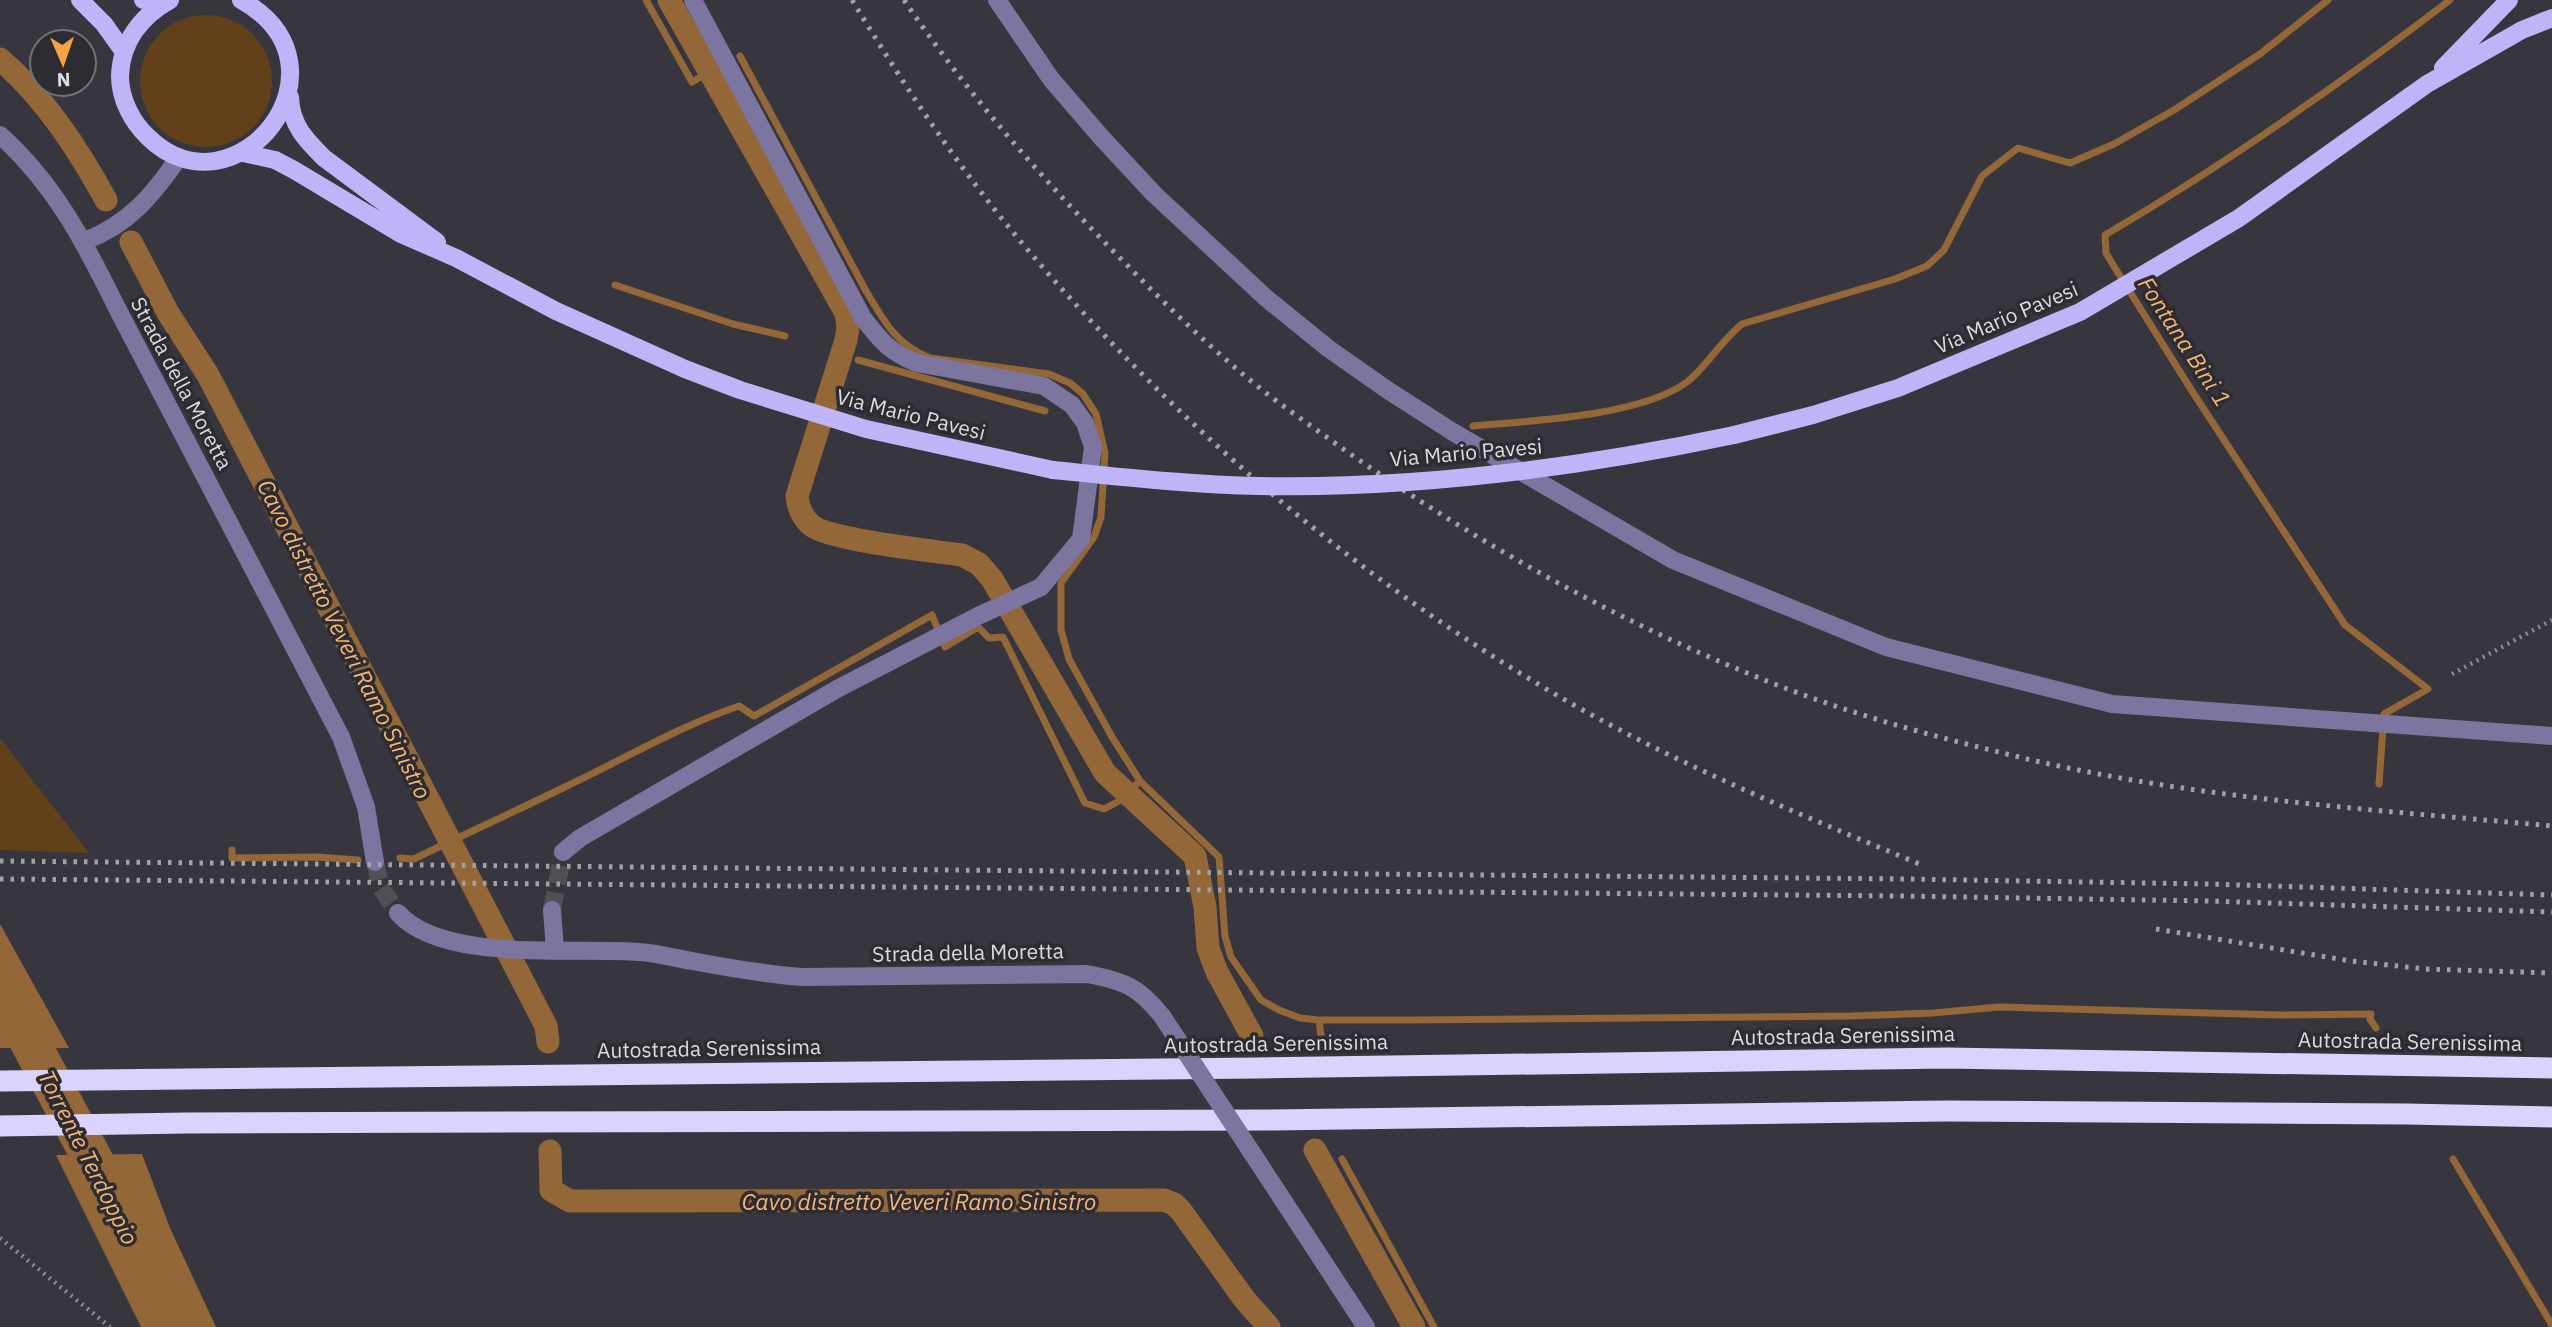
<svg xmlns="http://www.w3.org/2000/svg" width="2552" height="1327" viewBox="0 0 2552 1327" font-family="'IBM Plex Sans',sans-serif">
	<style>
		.green { fill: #61401a }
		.water { fill: #936738 }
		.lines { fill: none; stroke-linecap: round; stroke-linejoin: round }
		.stream { stroke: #936738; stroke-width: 7 }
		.canal { stroke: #936738; stroke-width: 23 }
		.river { stroke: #936738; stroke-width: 40 }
		.minor-tunnel { stroke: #504f56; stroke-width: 18; stroke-dasharray: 18 9; stroke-linecap: butt }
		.path { stroke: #908f95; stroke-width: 4.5; stroke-dasharray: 2 5; stroke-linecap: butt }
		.minor { stroke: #7c759f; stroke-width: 18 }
		.major { stroke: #c0b4f9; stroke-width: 18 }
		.highway { stroke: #dad3fd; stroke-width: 21 }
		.rail { stroke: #a1a1a6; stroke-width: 5; stroke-dasharray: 3.5 7; stroke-linecap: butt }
		.minor-bridge { stroke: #7c759f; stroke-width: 18 }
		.major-bridge { stroke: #c0b4f9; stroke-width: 18 }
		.labels { text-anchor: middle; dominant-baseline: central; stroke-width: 7; stroke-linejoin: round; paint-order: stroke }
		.street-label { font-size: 21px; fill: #dcdce0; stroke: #2d2c33 }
		.water-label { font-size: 23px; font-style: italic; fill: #f7b671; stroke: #2d2c33 }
	</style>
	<rect width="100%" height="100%" fill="#37363e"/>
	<path class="green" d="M140 81a66 66 0 1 1 132 0a66 66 0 1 1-132 0Z
		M0,738L89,853L0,850Z"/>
	<path class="water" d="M0,924L69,1048H0Z
		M142,1154L170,1228L216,1327H141L56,1155Z"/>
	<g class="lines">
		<path class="stream" d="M646,0L692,82L702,76
			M740,56L866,291C885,322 895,344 930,358L1049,374L1070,383L1083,394L1096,414L1105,453L1101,517L1094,537L1061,583V630L1069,659L1112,737L1140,781L1219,857L1225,936L1231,957L1261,1000L1279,1010L1300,1018L1319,1020H1412L1851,1016L1933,1013L1999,1007L2279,1015L2371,1014L2370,1019L2376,1028
			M615,285L733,324L785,336
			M858,360L1045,411
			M1473,426C1531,421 1641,416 1687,382C1705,368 1722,340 1742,324L1895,279L1927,266L1944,250L1982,176L2018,148L2070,163L2114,144L2174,110L2260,54L2328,0
			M2379,784L2384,714L2428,689L2345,625L2192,391L2115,268L2106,253L2105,235C2226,164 2339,85 2450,0
			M232,850V858L318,857L358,860
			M400,858L414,859C465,834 518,810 569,785C626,758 680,726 739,706L754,716L932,615L945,647L978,627L989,638L1003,637L1085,803L1104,809L1119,801L1140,781
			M1319,1020L1321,1036
			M1342,1159L1434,1327
			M2453,1159L2552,1325"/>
		<path class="canal" d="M669,0L846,313L848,328L846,340L797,496C798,507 803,518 811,525C828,540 934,551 962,555L979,564L992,579L1105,773L1195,856L1205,907L1208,948L1217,972L1252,1036
			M0,59C45,98 78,149 106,200
			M131,242L168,313L208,375L546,1026L548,1042
			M1315,1150L1414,1327
			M550,1151L551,1190L570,1201L1164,1200L1174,1204L1181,1211L1245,1300L1269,1327"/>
		<path class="river" d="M0,986L117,1205"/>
		<path class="minor-tunnel" d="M375,862L381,888L398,913
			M552,910L563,852"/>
		<path class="path" d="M2452,674L2552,620
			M0,1238L110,1327"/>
		<path class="minor" d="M997,0L1051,79L1101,137L1154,194L1266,298L1329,349L1389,391L1453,432L1673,560L1886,647L2112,704L2552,736
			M0,135C55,184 86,245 118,310L341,737L366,807L375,862
			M85,241C129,224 153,195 179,157
			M563,852L580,838L837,689L978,616L1041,587L1081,539L1093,447L1085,423L1072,405L1044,386L917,363C889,352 881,341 863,318L693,0
			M552,910L555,950
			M398,913C442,963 575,947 639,952C657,953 675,958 692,961C729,968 765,974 802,977L1087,974C1124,981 1138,986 1162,1016
			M1258,1162L1366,1327"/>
		<path class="major" d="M80,0L104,24L124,52
			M143,0H145
			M170,0C141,16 121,42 120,76C120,99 132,122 148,137C234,222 361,67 241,0
			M2443,68L2509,0
			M290,97C291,125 305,139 324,158L437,242
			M243,153L275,160L294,170L401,234L456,258L556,311L685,369L740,390L866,429L1053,470
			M1734,435L1813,415L1898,388L2080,312L2239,218L2427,84L2522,30L2552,18"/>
		<path class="highway" d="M0,1081L1257,1068L1947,1058L2552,1068
			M0,1126L187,1123L1272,1120L1945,1111L2406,1114L2552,1117"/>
		<path class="rail" d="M852,0C902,82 955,163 1017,237C1163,412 1338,564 1533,681C1656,756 1789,810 1922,865
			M904,0C967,93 1041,178 1120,258C1165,304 1211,349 1261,389C1286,409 1313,427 1339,446C1476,543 1621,624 1777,685C1849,713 1924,734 1999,752C2179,798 2368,809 2552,826
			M0,861L1904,879L2208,884L2552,895
			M0,879L1901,896L2208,901L2552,912
			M2156,929L2351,961L2425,969L2552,973"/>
		<path class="minor-bridge" d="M1162,1016L1258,1162"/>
		<path class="major-bridge" d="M1053,470C1122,477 1191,485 1260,486C1419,489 1578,468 1734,435"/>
	</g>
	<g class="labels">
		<g class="street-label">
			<text transform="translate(2006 317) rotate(-23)">Via Mario Pavesi</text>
			<text transform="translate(182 383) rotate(62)">Strada della Moretta</text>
			<text transform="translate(911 414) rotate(14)">Via Mario Pavesi</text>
			<text transform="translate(1466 452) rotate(-5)">Via Mario Pavesi</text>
			<text transform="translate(968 952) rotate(-1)">Strada della Moretta</text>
			<text transform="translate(1843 1035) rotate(-1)">Autostrada Serenissima</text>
			<text transform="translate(2410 1041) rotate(1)">Autostrada Serenissima</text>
			<text transform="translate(1276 1043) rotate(-1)">Autostrada Serenissima</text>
			<text transform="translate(709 1048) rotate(-1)">Autostrada Serenissima</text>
		</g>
		<g class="water-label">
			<text transform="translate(2185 341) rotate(57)">Fontana Bini 1</text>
			<text transform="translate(345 639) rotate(63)">Cavo distretto Veveri Ramo Sinistro</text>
			<text transform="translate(89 1157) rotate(63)">Torrente Terdoppio</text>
			<text x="919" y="1201">Cavo distretto Veveri Ramo Sinistro</text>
		</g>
	</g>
	<g transform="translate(63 63) rotate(178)"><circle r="33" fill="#2d2c33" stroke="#737278" stroke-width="2"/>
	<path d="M0-5L12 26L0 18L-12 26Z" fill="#f5a345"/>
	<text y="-10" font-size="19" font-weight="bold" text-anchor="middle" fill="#dcdce0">N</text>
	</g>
</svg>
